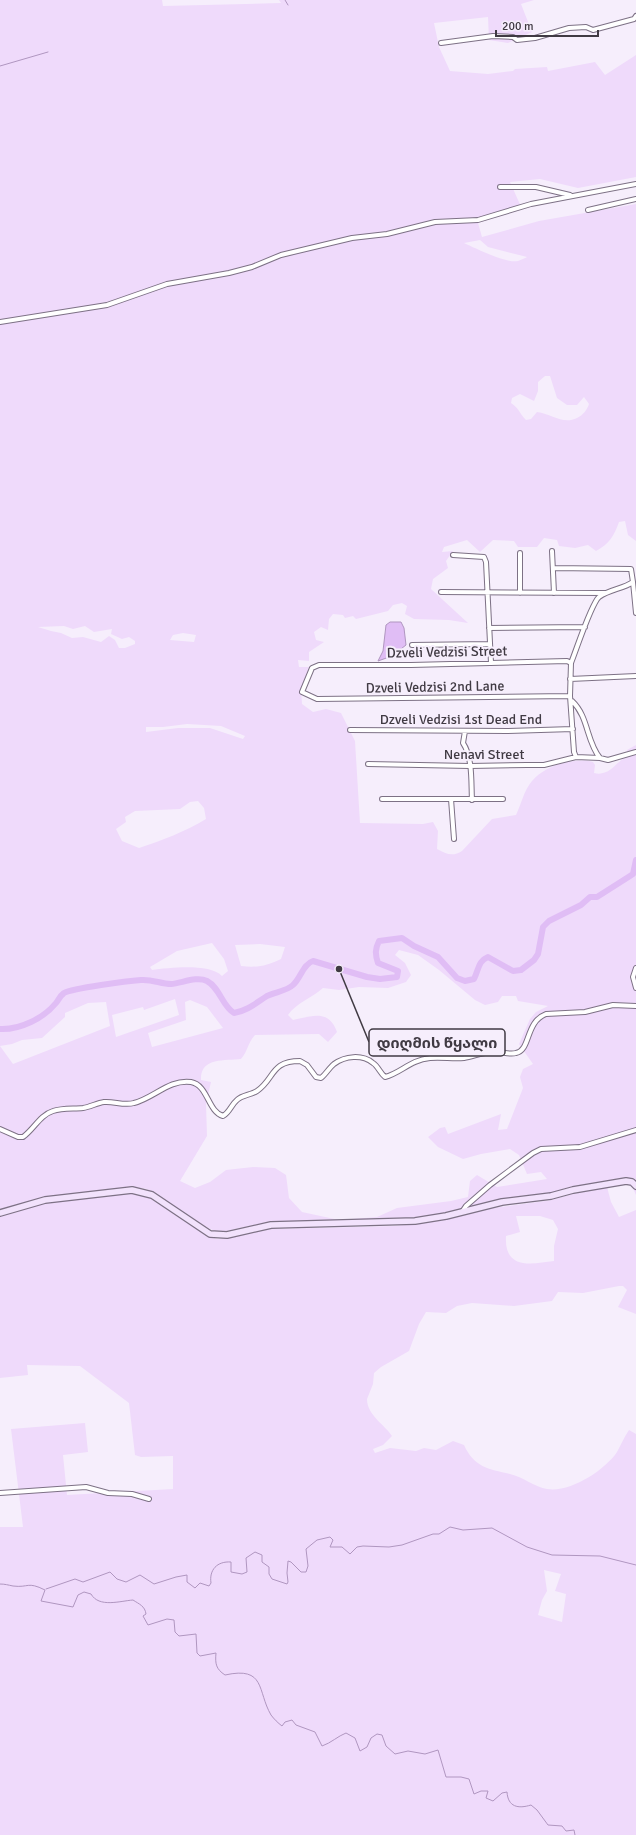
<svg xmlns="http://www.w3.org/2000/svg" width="636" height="1835" viewBox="0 0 636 1835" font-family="Signika,'Noto Sans Georgian',sans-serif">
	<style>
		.green { fill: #efdafb; fill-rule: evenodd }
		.water { fill: #e0bdf5; stroke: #b096c0 }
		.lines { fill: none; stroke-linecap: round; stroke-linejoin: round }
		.stream { stroke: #b096c0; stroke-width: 1 }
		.river { stroke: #e0bdf5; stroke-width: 6 }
		.street-casing { stroke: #7d7185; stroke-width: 6 }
		.secondary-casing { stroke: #7d7185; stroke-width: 8 }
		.street { stroke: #fff; stroke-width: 4 }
		.secondary { stroke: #f2e2fc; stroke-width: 5.5 }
		.labels { text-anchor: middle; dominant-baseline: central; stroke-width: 4; stroke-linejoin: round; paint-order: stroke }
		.street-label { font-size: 14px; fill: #403a43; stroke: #f6eefc }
		.leader { fill: none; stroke: #403a43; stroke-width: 1.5 }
		.callout-dot { fill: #403a43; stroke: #f6eefc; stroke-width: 1.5 }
		.callout { fill: #f6eefc; stroke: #403a43; stroke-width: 1.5 }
		.callout-label { font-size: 15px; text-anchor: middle; font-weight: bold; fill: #403a43 }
	</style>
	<rect width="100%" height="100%" fill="#f6eefc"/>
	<path class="green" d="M0,0H162L163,6L281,3L279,0H534L521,4L532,32L508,43L489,40L488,17L434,23L439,47L450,71L488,74L513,71L515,69L547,67L548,71L595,62L605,75L636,55V177L578,188L540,179L510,182L522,209L478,223L482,237L539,221L636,204V541L628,535L625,521L619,522C614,536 609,544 596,551L588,545L575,548L559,546L557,540L544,538L537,547H518L514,541L493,540L480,552L467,540L444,547L442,552L453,551L446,561L448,568L433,579L431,589L468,623L449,620L414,619L405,614L407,606L402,603L393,605L388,611L356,619L353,616L345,618L343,615L333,614L329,619L328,630L321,627L314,632L316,640L324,642L309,652V661L298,660L299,667H309L301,689L302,704L313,712L326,709L341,713L355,741L360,823L423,824L433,822L438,831L437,849C446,854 453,857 462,851L492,819L516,815C521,805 524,790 532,781C544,766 574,757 593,762L595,765L594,773C610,777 616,761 629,755L627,750L636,745V1195L632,1186L626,1184L622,1180L566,1188L548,1194L501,1199L447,1213L415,1218L328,1221H272L218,1233L203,1225L156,1194L147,1189L134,1187V1194L150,1198L207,1236L218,1239L272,1229L394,1226L415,1224L456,1217L478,1210L552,1200L572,1194L607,1187L611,1202L619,1217L636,1210V1314L618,1307L627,1290L623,1286H619L583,1293L558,1292L552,1301L514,1306L472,1303L457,1306L446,1313L426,1312L419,1324L409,1351L381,1367L374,1373L373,1384L367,1399C367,1415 384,1424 392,1436L383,1445L373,1449L375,1453L390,1448L416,1451L424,1448L436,1450L453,1441L464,1445C474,1467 488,1469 510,1474C523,1477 535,1487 547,1489C570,1493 605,1470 617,1452C621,1445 624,1437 629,1430L636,1434V1835H0V1527H23L11,1429L85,1423L88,1452L63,1455L67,1495L173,1489V1456L141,1457L135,1455L129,1403L80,1366L27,1365L28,1375L0,1378ZM480,240L488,247L527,257C525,258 521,260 518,261C507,264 475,248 464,243ZM545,376H550L557,398L567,405H577L584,397L589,404C587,410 583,415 577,418C563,425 552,414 537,412L531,419L526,420C519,413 520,409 511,403L512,398L520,394L534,401L538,391V382ZM64,626L73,629L85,626L94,632L112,629L111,634L122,639L129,637L135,641V644L125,648H119L115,640L109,636L101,642L83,637L72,638L61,633L51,631L38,627ZM183,633L196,635L194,642L170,640L173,635ZM187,724L221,726L245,736L243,739L210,728H178L146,732V727H163ZM198,801L204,808L206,819C184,832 163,840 139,848L122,841L116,829L126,822L125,817L135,811L180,809L190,802ZM212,943L224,959L228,971L222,976C209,963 170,968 152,970L150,967L177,951ZM260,944L285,947L281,959C266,966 257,968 241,966L235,945ZM399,950L418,955L439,970L475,1000L485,1005L498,1002L502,996H516L518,1001L548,1006L536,1012L530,1019L519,1044L533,1064L523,1069L520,1077L523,1088L507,1129L498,1130L501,1114L448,1134L445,1127L440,1128L428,1137L438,1147L463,1159L481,1154L510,1149L519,1155L527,1174L541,1172L547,1179L497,1187L477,1175L470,1181L468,1197L451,1201L397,1208L377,1217L339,1220L302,1212L289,1198L286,1175L275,1168L253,1167L226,1170L210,1182L195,1188L180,1181L207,1136L206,1104L211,1082L201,1080C200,1057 225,1061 241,1059C248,1051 247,1044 255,1035L319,1034L328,1042L337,1032C329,1009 312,1016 293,1020L288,1015C296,1003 312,998 323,988L339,990L359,987L388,988L406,982L411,975L405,963L395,955ZM175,999L179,1015L116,1037L112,1015L143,1007L144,1010ZM190,1000L207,1007L223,1028L152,1047L148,1033L186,1020L185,1002ZM106,1002L110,1026L13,1064L0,1046L12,1044L22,1040L42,1038L65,1017V1013L88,1003ZM516,1216H540L553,1220L558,1229L554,1246V1261C531,1264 504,1270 506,1236L520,1232ZM544,1570L561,1574L555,1591L566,1594L562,1622L538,1615L542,1600L547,1591Z"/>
	<path class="water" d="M390,622H401L404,628L406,645L392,656L378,661L383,651L386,625Z"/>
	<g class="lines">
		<path class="stream" d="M285,0L288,5
			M0,66L48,52
			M0,1584C5,1584 8,1585 13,1586C29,1588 27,1581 45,1590L41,1601L73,1607L78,1595L84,1592L91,1594C99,1608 120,1601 133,1600C139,1604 145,1606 146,1614L143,1616L148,1625L167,1619L174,1620L175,1632L179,1636L196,1634L197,1653L200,1656L216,1653C215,1664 216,1669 225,1675C266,1666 257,1691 271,1715C274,1719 278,1723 282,1726L285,1722L292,1720L296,1725L315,1732L322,1746C331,1743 338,1736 346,1733L355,1738L360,1751L367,1747L371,1738L377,1734L382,1735L386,1746L395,1754L408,1751L425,1754L438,1750L446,1777H461L469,1779L474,1794L481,1791H488L486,1798L493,1801L502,1793L507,1792C508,1807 518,1809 531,1805L537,1810L548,1825L562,1826L566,1831L574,1830L575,1835
			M46,1589L75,1579L83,1582L110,1572L117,1579L126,1582L140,1575L154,1584L176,1577L187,1575V1582L195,1588L200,1583L209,1586L211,1583C209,1570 217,1561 231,1562V1572L242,1574L247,1572L246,1558L255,1552L262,1555V1562L269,1567V1574L272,1579L287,1584L288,1582L287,1573L288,1561L291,1562L301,1572H306L308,1566L306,1549L317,1540L330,1537L333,1540L330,1547H342L350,1554L357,1547L363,1546L389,1547L402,1545L433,1534H439L450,1527L463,1530L492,1528L527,1547L552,1555L600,1556L636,1565"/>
		<path class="river" d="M0,1029C20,1030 44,1018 56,1003C59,999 60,996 64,993C73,988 128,981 141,980C152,979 161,984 171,984C182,983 197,976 207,981C220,988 222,1006 234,1013C247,1011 256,1003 267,996C275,992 287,991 293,985C301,978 303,964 313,961L367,977L380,979L397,977L398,971L378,963C375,954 375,949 379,941L402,938L414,946L438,957L457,978L465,981L474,979C479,969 478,961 488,957L513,971L521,970L534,960L538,954L543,927L549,921L581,905L590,897H597L630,876L633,874L636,860"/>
		<g class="street-casing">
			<path id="street" d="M441,43L493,36L513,37L517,40L535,38L569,28L586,27L593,30L634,19L636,16
				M500,187H536L570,195
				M588,210L636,199
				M0,322L107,305L167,284L229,273L252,267L281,255L352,238L387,234L435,222L478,220L531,204L636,184
				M552,551L554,593
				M520,553V593
				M453,555L484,557L486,562L491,663
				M554,568L631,569L633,582C623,589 610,589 599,597C591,604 576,651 571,663
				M633,582L636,613
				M441,592L605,593
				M489,628L585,627
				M412,645L490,644
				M570,679L636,676
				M570,696L317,699L302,692L312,668L319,665H411L567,661L571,663L570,696L574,752L576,757
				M572,701C589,717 586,741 600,758L608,760L636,752
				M350,730L508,731L573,729
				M465,731L463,743C473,758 471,783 472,800
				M368,764L470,766L527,765H544L576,757L600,758
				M382,799H503
				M451,799L454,839
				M636,968L633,977L636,988
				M0,1129L18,1137H23C34,1129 40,1115 53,1111C62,1108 74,1109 83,1108C90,1107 97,1103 104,1102C114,1101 124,1106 134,1103C154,1098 169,1079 191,1082C208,1085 208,1112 223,1116C230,1112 231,1105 237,1100C242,1095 251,1095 257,1091C275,1079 270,1061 300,1061L307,1065L316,1077L321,1078C326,1074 329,1068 334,1064C345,1056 362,1054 373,1063C378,1066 380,1073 385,1077C401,1073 410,1060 430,1058C442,1057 453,1059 464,1058C475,1056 486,1051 497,1052C503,1052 510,1055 516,1053C531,1050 525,1022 546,1014L585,1012L613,1005L636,1006
				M462,1212L466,1206L490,1185L533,1153L541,1149L580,1147L636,1130
				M0,1493L86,1487L108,1493L132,1494L149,1499"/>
		</g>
		<g class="secondary-casing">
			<path id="secondary" d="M0,1213L45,1200L132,1190L152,1195L210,1234L227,1235L271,1225L415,1221L446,1216L502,1202L551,1196L573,1190L626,1181L632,1182L636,1186"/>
		</g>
		<use href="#street" class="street"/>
		<use href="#secondary" class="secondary"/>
	</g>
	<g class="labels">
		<g class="street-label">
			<text transform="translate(447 652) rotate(-1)">Dzveli Vedzisi Street</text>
			<text transform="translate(435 687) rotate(-1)">Dzveli Vedzisi 2nd Lane</text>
			<text x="461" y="719">Dzveli Vedzisi 1st Dead End</text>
			<text x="484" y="754">Nenavi Street</text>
		</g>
	</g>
	<path class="leader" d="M339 969L369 1042"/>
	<circle class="callout-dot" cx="339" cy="969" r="4"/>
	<rect class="callout" x="369" y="1029" width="136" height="27" rx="4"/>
	<g class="callout-label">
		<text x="437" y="1048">დიღმის წყალი</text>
	</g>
	<path d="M496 30v6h102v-6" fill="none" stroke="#403a43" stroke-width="2"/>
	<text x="502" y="30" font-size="12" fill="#403a43" stroke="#f6eefc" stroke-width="3" paint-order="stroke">200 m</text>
</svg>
